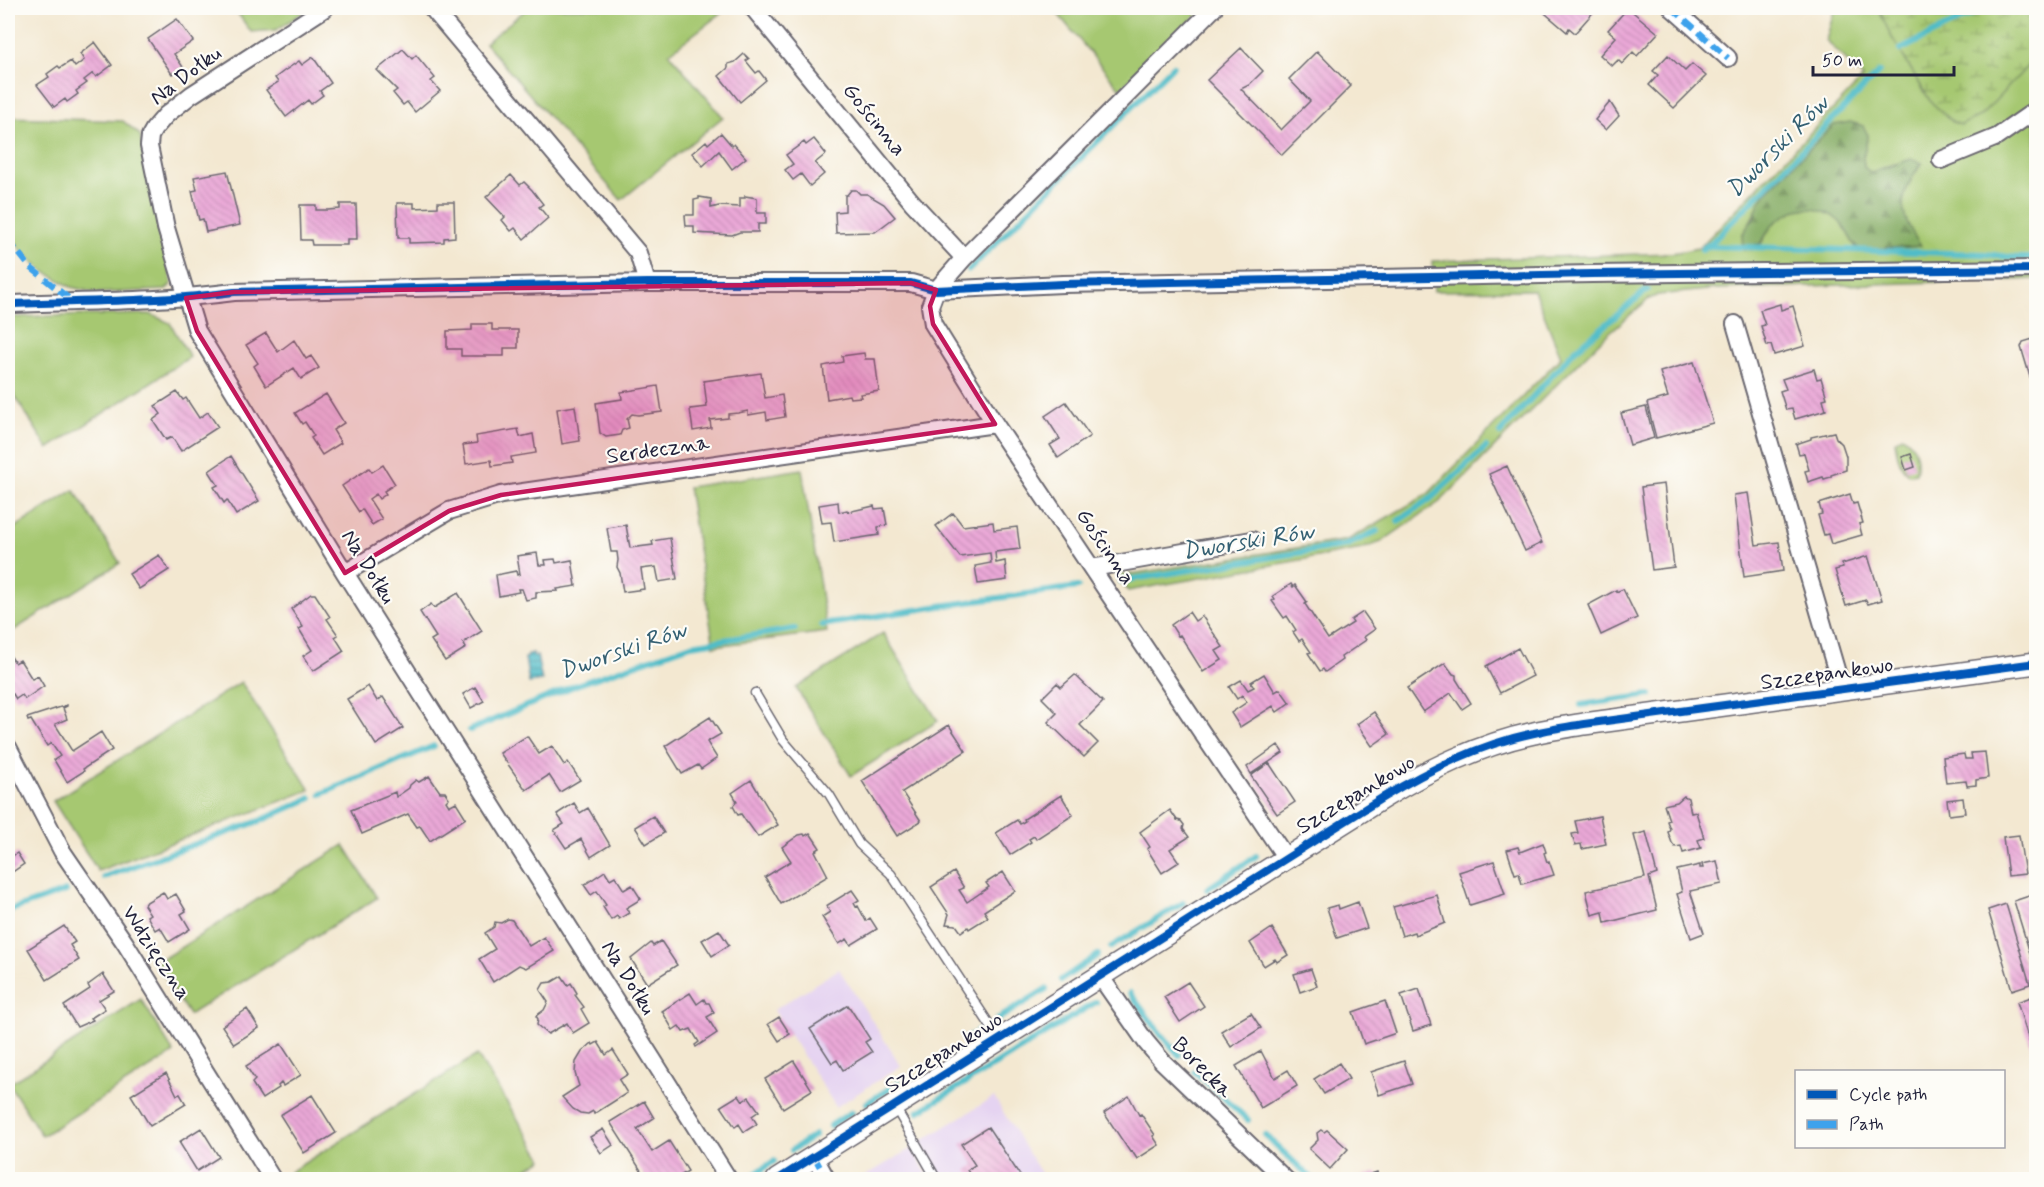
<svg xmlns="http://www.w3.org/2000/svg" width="2044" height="1187" viewBox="0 0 2044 1187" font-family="Mynerve,sans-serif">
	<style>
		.built { fill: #e5d3f1 }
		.green { fill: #a6c871; stroke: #647556; stroke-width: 1.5; fill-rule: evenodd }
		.forest { fill: url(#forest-firs); stroke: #53674f; stroke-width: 1.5 }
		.wetland { fill: url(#wetland-marsh); stroke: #647556; stroke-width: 1.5 }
		.water { fill: url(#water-rules); stroke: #386f82; stroke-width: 1.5 }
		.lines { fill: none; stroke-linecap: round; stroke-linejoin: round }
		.stream { stroke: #4fbcc8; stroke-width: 6 }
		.building { fill: url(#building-back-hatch) }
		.service-casing { stroke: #6b6770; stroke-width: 11 }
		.minor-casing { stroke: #6b6770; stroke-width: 20 }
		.tertiary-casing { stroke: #6b6770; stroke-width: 24 }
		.service { stroke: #fff; stroke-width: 8 }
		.minor { stroke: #fff; stroke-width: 16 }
		.tertiary { stroke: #fff; stroke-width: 21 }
		.quiet { stroke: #3ea2ec; stroke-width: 6; stroke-dasharray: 12 6; stroke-linecap: butt }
		.cycleway-casing { stroke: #fdfcf7; stroke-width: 11 }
		.cycleway { stroke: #0057b8; stroke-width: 8 }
		.marked { fill: #c2185b; fill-opacity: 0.2; stroke: #c2185b; stroke-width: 4.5; stroke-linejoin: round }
		.labels { text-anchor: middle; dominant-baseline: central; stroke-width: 4.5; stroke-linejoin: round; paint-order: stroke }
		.street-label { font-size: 22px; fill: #22223b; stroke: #fdfcf7 }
		.water-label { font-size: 24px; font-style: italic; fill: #346073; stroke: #fdfcf7 }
	</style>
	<defs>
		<pattern id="forest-firs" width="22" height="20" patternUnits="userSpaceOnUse" patternTransform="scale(1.5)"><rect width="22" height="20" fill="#84ac63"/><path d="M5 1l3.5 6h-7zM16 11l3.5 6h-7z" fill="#6c8c53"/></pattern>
		<pattern id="wetland-marsh" width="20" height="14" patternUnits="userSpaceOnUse" patternTransform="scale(1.5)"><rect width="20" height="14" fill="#a6c871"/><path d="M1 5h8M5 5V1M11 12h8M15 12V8" fill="none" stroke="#87a25e"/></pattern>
		<pattern id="water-rules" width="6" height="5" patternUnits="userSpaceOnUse" patternTransform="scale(1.5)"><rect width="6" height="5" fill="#4fbcc8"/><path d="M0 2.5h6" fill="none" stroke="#4198a4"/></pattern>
		<pattern id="building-back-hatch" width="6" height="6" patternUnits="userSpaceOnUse" patternTransform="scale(1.5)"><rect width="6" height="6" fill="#eaa8d7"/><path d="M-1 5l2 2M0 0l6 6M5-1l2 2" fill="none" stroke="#c890b9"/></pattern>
	</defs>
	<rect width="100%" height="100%" fill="#fdfcf7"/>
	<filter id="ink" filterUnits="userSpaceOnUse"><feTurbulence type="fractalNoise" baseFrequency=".0167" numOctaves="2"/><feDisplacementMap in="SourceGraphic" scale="12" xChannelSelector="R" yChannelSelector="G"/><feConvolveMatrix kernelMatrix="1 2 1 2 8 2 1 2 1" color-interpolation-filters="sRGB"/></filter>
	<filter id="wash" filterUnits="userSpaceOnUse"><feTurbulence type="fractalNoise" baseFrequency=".008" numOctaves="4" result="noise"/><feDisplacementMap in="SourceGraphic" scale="24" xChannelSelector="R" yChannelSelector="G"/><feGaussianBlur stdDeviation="1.35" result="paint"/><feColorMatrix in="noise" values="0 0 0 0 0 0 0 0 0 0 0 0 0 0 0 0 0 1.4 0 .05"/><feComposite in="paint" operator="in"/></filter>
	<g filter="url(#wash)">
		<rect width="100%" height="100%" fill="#f3e8d1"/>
		<path class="built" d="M839,969L901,1066L836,1107L774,1010Z
			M994,1097L1044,1178L943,1179L920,1142Z
			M912,1148L930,1179H860Z"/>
		<path class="green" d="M234,8H310L276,30L251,32Z
			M528,8H728L669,53L723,117L621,200L485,43Z
			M1053,8H1204L1120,89Z
			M1835,8H2036V279L1716,289L1658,295L1649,299L1603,338L1441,501L1381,542L1362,549L1128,591L1118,576L1348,540L1428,494L1561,357L1534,290L1434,291L1432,261L1672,253L1699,248L1863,78L1826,40ZM1834,125L1868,135L1863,157L1864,167L1871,173L1892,164L1922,163C1909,181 1898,199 1905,221C1908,230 1916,238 1920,246L1858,250C1852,242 1848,233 1843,225C1834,214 1814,206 1800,208C1791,209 1778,219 1772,225C1763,236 1767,243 1751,250L1742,235C1752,221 1757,205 1767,191Z
			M8,117L123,121L140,135L172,283L166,290L96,293L71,287L42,270L20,249L8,229Z
			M150,314L170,323L190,357L48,449L8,385V317Z
			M1902,436C1916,443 1919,459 1916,473L1909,474C1899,467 1897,453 1895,441Z
			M802,469L827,632L714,646L688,487Z
			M74,490L120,563L8,634V532Z
			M883,633L938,721L851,776L796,688Z
			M241,682L310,790L98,871L53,801Z
			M344,845L377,898L189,1015L156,963Z
			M141,999L174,1053L42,1136L9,1084Z
			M477,1055L543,1159L511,1179H295L290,1172Z"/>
		<path class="forest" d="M1850,122L1863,126L1868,135L1863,157L1864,167L1871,173L1911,159L1922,163C1897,196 1897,212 1921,246L1858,250C1852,242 1848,233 1843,226C1831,209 1805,204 1788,214C1782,218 1773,222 1770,228C1762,241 1760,249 1743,250L1742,235L1754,217L1759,202L1767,191L1834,125Z"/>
		<path class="wetland" d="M1878,8H2036V57L1982,115L1961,125L1953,122L1930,101L1891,36Z"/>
		<path class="water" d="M533,653L534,657L537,656L542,681L529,683L525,658L528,657V654Z"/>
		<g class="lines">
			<path class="stream" d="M1900,50L1984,8
				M1706,246L1986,254L2017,258H2036
				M1702,249L1712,242L1879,72
				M969,270L1173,66
				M1500,433L1574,351L1647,290
				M1398,521L1429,500L1486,447
				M1121,581L1347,545L1377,531
				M822,625L940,606L1078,587
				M1581,705L1650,695
				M470,730L576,685L691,645L795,629
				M321,794L434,746
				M104,877L262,820L311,798
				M1207,889L1256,856
				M8,911L66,891
				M1111,947L1183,903
				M1061,980L1098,955
				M1130,993L1162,1036L1179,1055
				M998,1019L1046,989
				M966,1039L982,1029
				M1195,1072L1248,1120
				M867,1103L898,1083
				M918,1112L1096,1002
				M830,1126L852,1112
				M1265,1135L1313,1180
				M792,1150L815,1135
				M751,1177L774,1161"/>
		</g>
		<g id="blocks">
			<path class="building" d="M1539,8H1597L1575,33L1569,28L1567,32Z
				M1628,8L1658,33L1637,56L1633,52L1622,64L1618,60L1612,66L1600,55L1616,37L1608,30Z
				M177,19L193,41L174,54L183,67L172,74L148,39Z
				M95,42L112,65L96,77L93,73L84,80L87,83L76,91L78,94L67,102L65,99L54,107L37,85L49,77L47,74L58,66L60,68L71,61L75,67L84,60L80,54Z
				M1241,48L1263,71L1249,85L1241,89L1281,130L1310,101L1289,79L1317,51L1351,86L1282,155L1207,80Z
				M403,49L412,59L416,55L435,78L431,81L440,91L415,112L407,102L403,105L393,93L397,90L377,70Z
				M744,54L749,59L746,61L756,73L759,71L766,80L740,102L719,76L728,68V64L735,62Z
				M1668,55L1685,71L1692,64L1706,76L1674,108L1649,85L1658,75L1653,71Z
				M313,57L331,83L320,91L323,95L311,104L308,100L286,117L266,90L278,82L275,78L284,71L299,61L302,65Z
				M1610,102L1619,116L1606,130L1595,120Z
				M721,133L732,146L734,144L746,158L732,169L719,151L703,166L692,153L706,141L708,144Z
				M814,139L826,154L815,163L824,174L810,186L801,174L793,180L785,170L793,164L786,155L804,142L806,145Z
				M227,171L240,225L206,232L203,219L199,220L192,191L197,190L194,177Z
				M511,175L520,185L524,182L532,190L543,204L539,207L548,218L524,239L515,228L511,231L502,220L505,217L486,197Z
				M851,190H856L860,194H867L884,204L895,217L875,232L836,233L835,212L845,211V195H847Z
				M745,196L757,198V213H766V224H758V232H740L732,235L694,233V226H686L685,215H694V200L699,199V197L711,199V208L719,206L740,207V198H745Z
				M438,202H454L455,237L444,238V242L409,243V238H398L397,203H414V208L438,207Z
				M340,204H356L357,239H347V245H312L311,240H301L300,205H316V210H328L340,209Z
				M1780,304L1781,310L1793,306L1805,346L1774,355L1771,345L1767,346L1761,326L1765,325L1760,310Z
				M472,324H492V330H518V348H504V356H461V349H447V331L472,330Z
				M266,333L278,352L294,340L306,359L311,356L319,368L301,379L294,368L266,386L254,366L258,363L246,345Z
				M2036,338V378L2034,379L2030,377L2021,347L2023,342Z
				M864,353L865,359H875L879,391L860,394L861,397L850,398L849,395L827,399L823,366L843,362L842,356Z
				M1694,362L1713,423L1656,438L1647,403L1668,397L1660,372Z
				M1814,369L1817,379L1821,378L1827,398L1823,399L1826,410L1795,419L1792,409L1786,410L1780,391L1786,389L1782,379Z
				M761,373L765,398L782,395L785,417L767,420L766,412L748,415V411L738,413L728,414V418L710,420L711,428L693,431L690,409L707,407L704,381Z
				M658,386L662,412L638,415L632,414L627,419L629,428L622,430L620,435L606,437L600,433L596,403L622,399L621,392Z
				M177,392L183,400L186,398L199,418L208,412L218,427L181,451L172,437L166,440L153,420L161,414L155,406Z
				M326,394L344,423L333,430L341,443L322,455L311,438L314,436L305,422L302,424L295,413Z
				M1066,402L1090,436L1058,458L1050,445L1060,439L1045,416Z
				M575,406L580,441L562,444L557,409Z
				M1646,407L1654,438L1630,445L1621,413Z
				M518,429L520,437L533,434L536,453L511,457L512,463L492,466L491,460L466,464L463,445L477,443L476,436Z
				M1834,432L1836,438L1842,444L1846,456V470L1831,475V477L1824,479L1823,477L1808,482L1805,471L1809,470L1804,453L1799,454L1796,444L1811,439V437Z
				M1911,454L1915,467L1906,470L1902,457Z
				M231,456L259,501L236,515L227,500L224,503L214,487L218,485L209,471Z
				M383,465L395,484L384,491L386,494L379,499L376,494L369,499L382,519L372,525L362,509L359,512L342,486L369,468L372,472Z
				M1507,466L1542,543L1525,551L1489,474Z
				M1664,484L1674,567L1652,570L1641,487Z
				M1748,493L1756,545L1779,542L1783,571L1744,577L1734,495Z
				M1850,494L1853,504L1857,503L1863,523L1859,524L1862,535L1831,544L1828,534L1824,535L1818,515L1822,514L1819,504Z
				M838,502L839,512L847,510L848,512L874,506L875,509L884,508L887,525L878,527L879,535L834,542L831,522L822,523L819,505Z
				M953,513L963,526L993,522L994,530L1017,527L1020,549L995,552L996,563L1005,561L1007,580L978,584L975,566L991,563L990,553L960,557L936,526Z
				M626,525L630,548L653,545L652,541L670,538L677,579L659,582L656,567L641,569L644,589L623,592L620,573L617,567L618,560L617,552H611L607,528Z
				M537,553L539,565H546L545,560L555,559L556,563L572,560L576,586L557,589L558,591L536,592V598L526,600L522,589H518L519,592L499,596L496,575L516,571L517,575L520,574L517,556Z
				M159,555L169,570L139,589L129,574Z
				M1868,556L1882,600L1868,604L1866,600L1846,606L1835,570L1843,568L1842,564Z
				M1291,584L1293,587L1295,585L1307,602L1305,604L1328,639L1353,623L1351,620L1363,612L1375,629L1364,637L1366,640L1341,657L1342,660L1325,672L1323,669L1320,671L1308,653L1311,652L1302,639L1299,641L1293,632L1296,630L1287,616L1284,618L1272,601L1275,599L1273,596Z
				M1623,589L1637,618L1601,635L1588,605L1616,590V592Z
				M458,593L482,631L463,643L466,648L445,661L431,640L436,637L420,612L431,604L434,608Z
				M311,594H315L330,617L327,619L338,635L335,637L344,651L313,671L303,656L312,650L299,629L303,627L291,609Z
				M1189,612L1195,621L1202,616L1223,647L1216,651L1222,660L1203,672L1180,635L1178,636L1171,625Z
				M1518,648L1533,676L1500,693L1486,666Z
				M8,652L15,663L20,660L32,679L38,676L44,686L25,699L22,695L16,699L13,694L10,695L8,691L9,687Z
				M1445,663L1453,674L1456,675V679L1471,703L1462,709L1451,693L1423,712L1407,688Z
				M1264,674L1275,692L1280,689L1290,703L1277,712L1273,706L1240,727L1231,713L1247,702L1242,695L1237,699L1229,687L1241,680L1248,690L1254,687L1251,682Z
				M1075,675L1103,702L1080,725L1098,743L1084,757L1048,722L1057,713L1042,698L1057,683L1061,687Z
				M368,686L377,701L383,697L403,728L376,745L347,699Z
				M475,687L484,701L471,708L463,694Z
				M67,705V706L63,708L67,719L55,724L72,751L101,732L112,750L83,769L84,771L67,782L54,760L60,756L51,743L47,746L31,720L28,721L27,718Z
				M1374,712L1389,734L1372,746L1357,724Z
				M710,717L721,734L707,742L717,758L701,769L698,765L682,774L665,746Z
				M949,725L966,751L902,792L921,821L897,836L862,781Z
				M527,736L539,754L552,746L564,765L568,762L580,780L560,792L549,775L526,790L500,753Z
				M1278,745L1283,753L1251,774L1247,767Z
				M1985,752L1988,778L1976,780V785L1967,786L1966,781L1946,783L1943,757L1964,754L1965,759H1972L1971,753Z
				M1269,763L1295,802L1277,814L1251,776Z
				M429,776L440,792H445L449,798L446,801L449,806L456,802L466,818L430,841L420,826L417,827L408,814L362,834L351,810L395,792L396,797L409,788L410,785L416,780L419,782Z
				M751,780L778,825L758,837L748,823H747L741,814L738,815L733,806L737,801L732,793Z
				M1061,795L1073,815L1036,839L1034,836L1029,839L1031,842L1010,855L996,833L1017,820L1020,824L1025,821L1024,819Z
				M1684,796L1688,798L1691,813L1696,812L1704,838L1698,840L1701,848L1683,853L1681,846L1675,847L1672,843L1668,832L1670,829L1667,821L1669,820L1664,805L1677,802Z
				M1963,798L1965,813L1949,815L1947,800Z
				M574,803L580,813L588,808L610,845L591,857L581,839L566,848L554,830L564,824L557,814Z
				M1170,810L1177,820L1181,821L1184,825L1183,829L1189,837L1170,849L1179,862L1162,873L1147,849L1150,847L1140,832Z
				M653,816L664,833L646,844L635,827Z
				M1600,816L1606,844L1582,849L1581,844L1575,845L1572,834L1578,833L1575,821Z
				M1646,832L1657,874L1649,877L1657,910L1605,923L1603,912L1592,915L1586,891L1645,878L1634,835Z
				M810,833L820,848L815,851L828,876L781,904L765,877L791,861L782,847L799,835L804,834L805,836Z
				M2019,835L2025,874L2008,876L2003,837Z
				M1543,843L1546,852L1544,853L1547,862L1549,861L1554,875L1522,884L1519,873L1515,874L1507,850L1518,847L1520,852Z
				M17,853L24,864L8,875V859Z
				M1494,861L1505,894L1470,905L1459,872Z
				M1717,861L1722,884L1690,891L1704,933L1691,938L1677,894L1682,892L1677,870L1700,865V868H1703L1702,864Z
				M605,871L610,879L615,876L624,890L632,885L641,899L626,908L629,913L619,919L617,916L611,920L603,907L606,905L597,891L591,895L584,885Z
				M954,872L964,888L959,890L967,902L989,887L986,883L1003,872L1015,891L984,911L988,917L969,929L968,927L961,932L956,925L946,924L949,914L931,887Z
				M852,890L859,900L854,903L856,907L858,906L866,921L870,918L877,929L851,945L847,939L839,944L822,917L830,912L826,906Z
				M163,892L167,899L176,894L186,911L181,914L190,929L169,942L160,927L155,930L147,916L150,914L144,905L145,903Z
				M1437,895L1445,923L1415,935L1414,932L1402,936L1393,907Z
				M2032,895L2036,909V973L2014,901Z
				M1358,902L1367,928L1337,938L1327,908L1338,905L1339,909Z
				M2006,904L2030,984L2012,990L1988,910Z
				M508,919L512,920L529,946L544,937L554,951L526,968L519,965L493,982L479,959L495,949L485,933L494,927L495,922L501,923Z
				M64,926L75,942L70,945L79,960L47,980L28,949Z
				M1272,928L1288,955L1277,962L1275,959L1264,966L1250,943Z
				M719,930L729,945L712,956L702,940Z
				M661,941L677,965L647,984L631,959L651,943L653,946Z
				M1311,969L1317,986L1300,992L1294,974Z
				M103,974L114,991L99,1000L105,1009L91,1018L93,1020L77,1027L64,1006L90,989L88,985Z
				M562,976L568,985L571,983L577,993L575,995L584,1007L581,1009L589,1023L573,1033L567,1023L548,1034L537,1025L538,1019L536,1016L544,1010L548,1002L540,990L544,983L552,982Z
				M1188,982L1204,1006L1180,1022L1164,997Z
				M1419,989L1431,1025L1413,1031L1401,995Z
				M690,993L697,1004L704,999L706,1003H709L714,1013L707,1017L717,1033L696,1047L695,1045L699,1042L691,1029L683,1032L679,1026L673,1030L662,1011Z
				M2034,996L2036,1004V1063L2017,1002Z
				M1385,1001L1396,1033L1364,1044L1353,1012Z
				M848,1005L870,1039L865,1042L872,1052L843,1070L837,1060L832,1063L810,1029Z
				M247,1009L259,1028L234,1044L222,1026Z
				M1251,1013L1261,1028L1231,1047L1221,1031Z
				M779,1017L790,1034L779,1041L768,1024Z
				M598,1042L606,1055L613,1050L628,1074L619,1080L627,1093L594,1114L593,1111L588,1114L580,1113L573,1109L562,1097L579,1086L575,1073L576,1062L582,1052L592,1043L593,1045Z
				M281,1044L301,1075L283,1086L281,1083L278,1086L279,1088L262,1099L252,1083L255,1080L246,1066Z
				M1261,1051L1275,1078L1288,1070L1297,1086L1261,1108L1236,1066Z
				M794,1061L812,1090L783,1108L765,1079Z
				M1404,1061L1412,1084L1379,1095L1371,1072Z
				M1339,1063L1349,1079L1324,1094L1314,1079Z
				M166,1073L177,1095L180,1094L186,1104L150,1126L131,1095Z
				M312,1095L336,1133L304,1153L280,1115Z
				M739,1095L743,1101L749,1097L759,1111L752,1116L757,1124L744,1132L739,1124L735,1127L721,1106Z
				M1129,1096L1139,1115L1141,1114L1155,1135L1153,1136L1159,1145L1137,1159L1132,1151L1130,1152L1104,1113Z
				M644,1101L654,1118L637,1129L652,1152L669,1141L688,1171L674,1180H647L610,1122Z
				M988,1127L1023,1180H973L967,1170L975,1165L961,1144Z
				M201,1128L219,1157L197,1171L179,1142Z
				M603,1129L613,1145L601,1153L590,1137Z
				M1321,1130L1324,1132L1327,1130L1348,1149L1330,1169L1309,1149L1318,1140L1317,1133Z
				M1377,1172L1379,1180H1360L1359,1178Z"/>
		</g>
	</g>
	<g filter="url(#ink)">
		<use href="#blocks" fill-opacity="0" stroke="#6b6770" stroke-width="1.5"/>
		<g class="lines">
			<g class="service-casing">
				<path id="service" d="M755,693L783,740L829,794L859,844L891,874L999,1039
					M895,1107L937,1180"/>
			</g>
			<g class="minor-casing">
				<path id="minor" d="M325,8L191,95L166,115L154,129L150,136L149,146L166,228L197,331L345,573L729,1180
					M432,8L638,253L647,283
					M753,8L912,202L964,258
					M1214,8L964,258L936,290L930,306L933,324L995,424L1286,858
					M1672,8L1728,58
					M1941,160L1997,137L2036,110
					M8,304C83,301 159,302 234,292L647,283H911L936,290L1063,284L1592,274L2036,269
					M1735,324L1842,690
					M1092,568L1252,540
					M345,573L449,511L501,495L995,424
					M8,747L62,851L125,943L273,1180
					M1100,976L1146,1042L1162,1061L1286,1180
					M814,1156L827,1180"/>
			</g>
			<g class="tertiary-casing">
				<path id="tertiary" d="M777,1180L1382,798C1430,769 1479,745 1534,733C1550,729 1567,727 1584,724L2036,663"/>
			</g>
			<use href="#service" class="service"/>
			<use href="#minor" class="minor"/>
			<use href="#tertiary" class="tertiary"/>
			<path class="quiet" d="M1672,8L1728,58
				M8,240L30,267L72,301
				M814,1156L827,1180"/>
			<g class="cycleway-casing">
				<path id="cycleway" d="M8,304C83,301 159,302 234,292L647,283H911L936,290L1063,284L1592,274L2036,269
					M777,1180L1382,798C1430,769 1479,745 1534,733C1550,729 1567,727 1584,724L2036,663"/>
			</g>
			<use href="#cycleway" class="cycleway"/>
		</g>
	</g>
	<path class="marked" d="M911,283L936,290L930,306L933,324L995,424L501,495L449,511L345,573L197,331L186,298L234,292Z"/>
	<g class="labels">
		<g class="street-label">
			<text transform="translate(186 76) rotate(-37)">Na Dołku</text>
			<text transform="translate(874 120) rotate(51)">Gościnna</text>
			<text transform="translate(658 450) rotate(-8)">Serdeczna</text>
			<text transform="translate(1105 547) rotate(56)">Gościnna</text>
			<text transform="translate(368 567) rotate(58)">Na Dołku</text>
			<text transform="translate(1827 674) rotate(-8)">Szczepankowo</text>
			<text transform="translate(1356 795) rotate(-31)">Szczepankowo</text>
			<text transform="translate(156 953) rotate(57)">Wdzięczna</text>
			<text transform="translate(628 978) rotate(58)">Na Dołku</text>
			<text transform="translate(944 1053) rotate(-32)">Szczepankowo</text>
			<text transform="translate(1202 1068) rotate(45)">Borecka</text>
		</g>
		<g class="water-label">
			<text transform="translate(1778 147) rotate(-45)">Dworski Rów</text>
			<text transform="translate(1248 542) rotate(-9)">Dworski Rów</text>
			<text transform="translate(623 651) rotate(-19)">Dworski Rów</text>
		</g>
	</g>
	<rect width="2044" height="1187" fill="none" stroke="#fdfcf7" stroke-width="30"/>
	<rect x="1795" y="1070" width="210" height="78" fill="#fdfcf7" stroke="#a5a5ac" stroke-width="1.5"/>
	<rect x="1807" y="1090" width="30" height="9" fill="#0057b8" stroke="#a5a5ac" stroke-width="1.5"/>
	<text x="1849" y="1100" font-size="18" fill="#22223b">Cycle path</text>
	<rect x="1807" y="1120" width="30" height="9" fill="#3ea2ec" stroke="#a5a5ac" stroke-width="1.5"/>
	<text x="1849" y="1130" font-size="18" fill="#22223b">Path</text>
	<path d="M1813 66v9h141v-9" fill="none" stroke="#22223b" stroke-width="3"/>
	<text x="1822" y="66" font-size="18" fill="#22223b" stroke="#fdfcf7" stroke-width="4.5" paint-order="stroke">50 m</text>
</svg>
